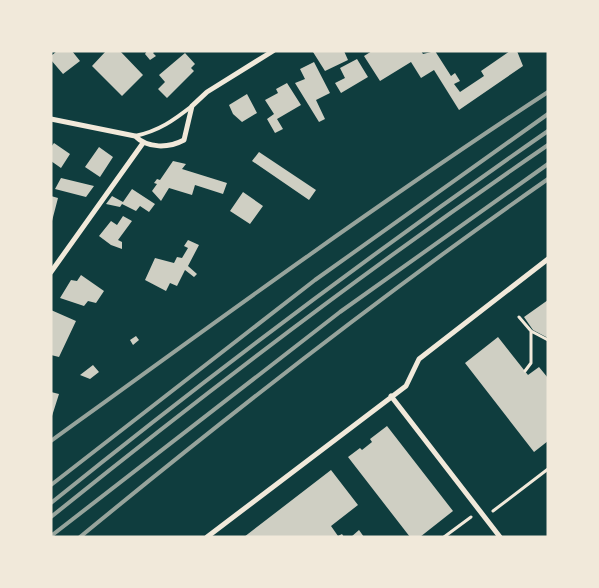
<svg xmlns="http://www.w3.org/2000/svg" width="599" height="588" viewBox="0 0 599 588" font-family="'Sofia Sans Condensed',sans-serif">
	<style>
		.building { fill: #cfcfc3 }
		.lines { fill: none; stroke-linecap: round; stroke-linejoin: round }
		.path { stroke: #f1e9da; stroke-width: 3 }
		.service { stroke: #f1e9da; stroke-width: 4 }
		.minor { stroke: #f1e9da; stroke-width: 5 }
		.rail { stroke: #97a49c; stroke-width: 4 }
	</style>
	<rect width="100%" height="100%" fill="#0f3d3e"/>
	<path class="building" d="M57,51H72L80,61L63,74L51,60V56Z
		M106,51H120L143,75L122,96L92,66Z
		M147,51H155L153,53L156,56L150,60L145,54Z
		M344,51L348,60L325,71L313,52Z
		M372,51H421L423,54L435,51L451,76L455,73L460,81L454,84L460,92L484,76L481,71L510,51H517L523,66L459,110L434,70L421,78L411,62L380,81L364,56Z
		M185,53L195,64L191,68L194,71L167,98L158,89L165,82L159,75Z
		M357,59L368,77L341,93L335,83L345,78L340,68Z
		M314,62L330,93L316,100L325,119L319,122L295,83L305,79L300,69Z
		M287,83L301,105L277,119L283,129L275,133L267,119L274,114L265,100L278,93L276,89Z
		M247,94L257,113L242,122L233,114L229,105Z
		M54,143L70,154L61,168L51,161V147Z
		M99,147L113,157L100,177L85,167Z
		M259,152L316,190L309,200L252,161Z
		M173,161L186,164L182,169L227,183L223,194L195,185L192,195L169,188L161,201L152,191L157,184L154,183L157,179L160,180Z
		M61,178L94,186L86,197L55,189Z
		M132,189L155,204L149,212L140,206L136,211L122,204L120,207L106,204L112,196L123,202Z
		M243,192L263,206L250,224L230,211Z
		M51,196L58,198L52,221H51Z
		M123,216L132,221L118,240L122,242V249L111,245L99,236L111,221L117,225Z
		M188,240L199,245L188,266L197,274L194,277L185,270L177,286L170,283L166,291L145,280L155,258L174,263L177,257L182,258L188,248L184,246Z
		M81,275L104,291L96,303L88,301L84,306L60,298L71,280L77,281Z
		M548,300V338L533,330L524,317Z
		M51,310L76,321L59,357L51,355Z
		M136,336L139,340L133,345L130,340Z
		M498,337L528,375L539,367L548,378V441L534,452L465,363Z
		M93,365L99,372L90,379L80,375Z
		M51,392L59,394L52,416L51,415Z
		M387,426L453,511L420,537H410L348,457L360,448L362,450L372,442L370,439Z
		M331,470L358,505L331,526L338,536L342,534L344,537H244Z
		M359,530L364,537H351Z"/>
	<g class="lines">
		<path class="path" d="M519,317L531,331V363L525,371
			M531,331L548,340
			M493,511L548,469
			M444,537L471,517"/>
		<path class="service" d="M135,136C159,131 174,120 192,106"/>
		<path class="minor" d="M51,119L135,136C148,149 169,148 184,140L192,106L207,92L273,51
			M51,272L143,143
			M391,396L500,537
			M207,537L406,386L419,359L548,259"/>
		<path class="rail" d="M51,441C215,322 378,203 548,92
			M51,485L315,280L548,114
			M51,503C212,373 378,249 548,131
			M51,517C212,387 377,262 548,145
			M51,536L340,312L548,164
			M80,537C232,412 387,291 548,179"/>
	</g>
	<rect width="599" height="588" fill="none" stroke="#f1e9da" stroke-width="105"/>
</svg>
